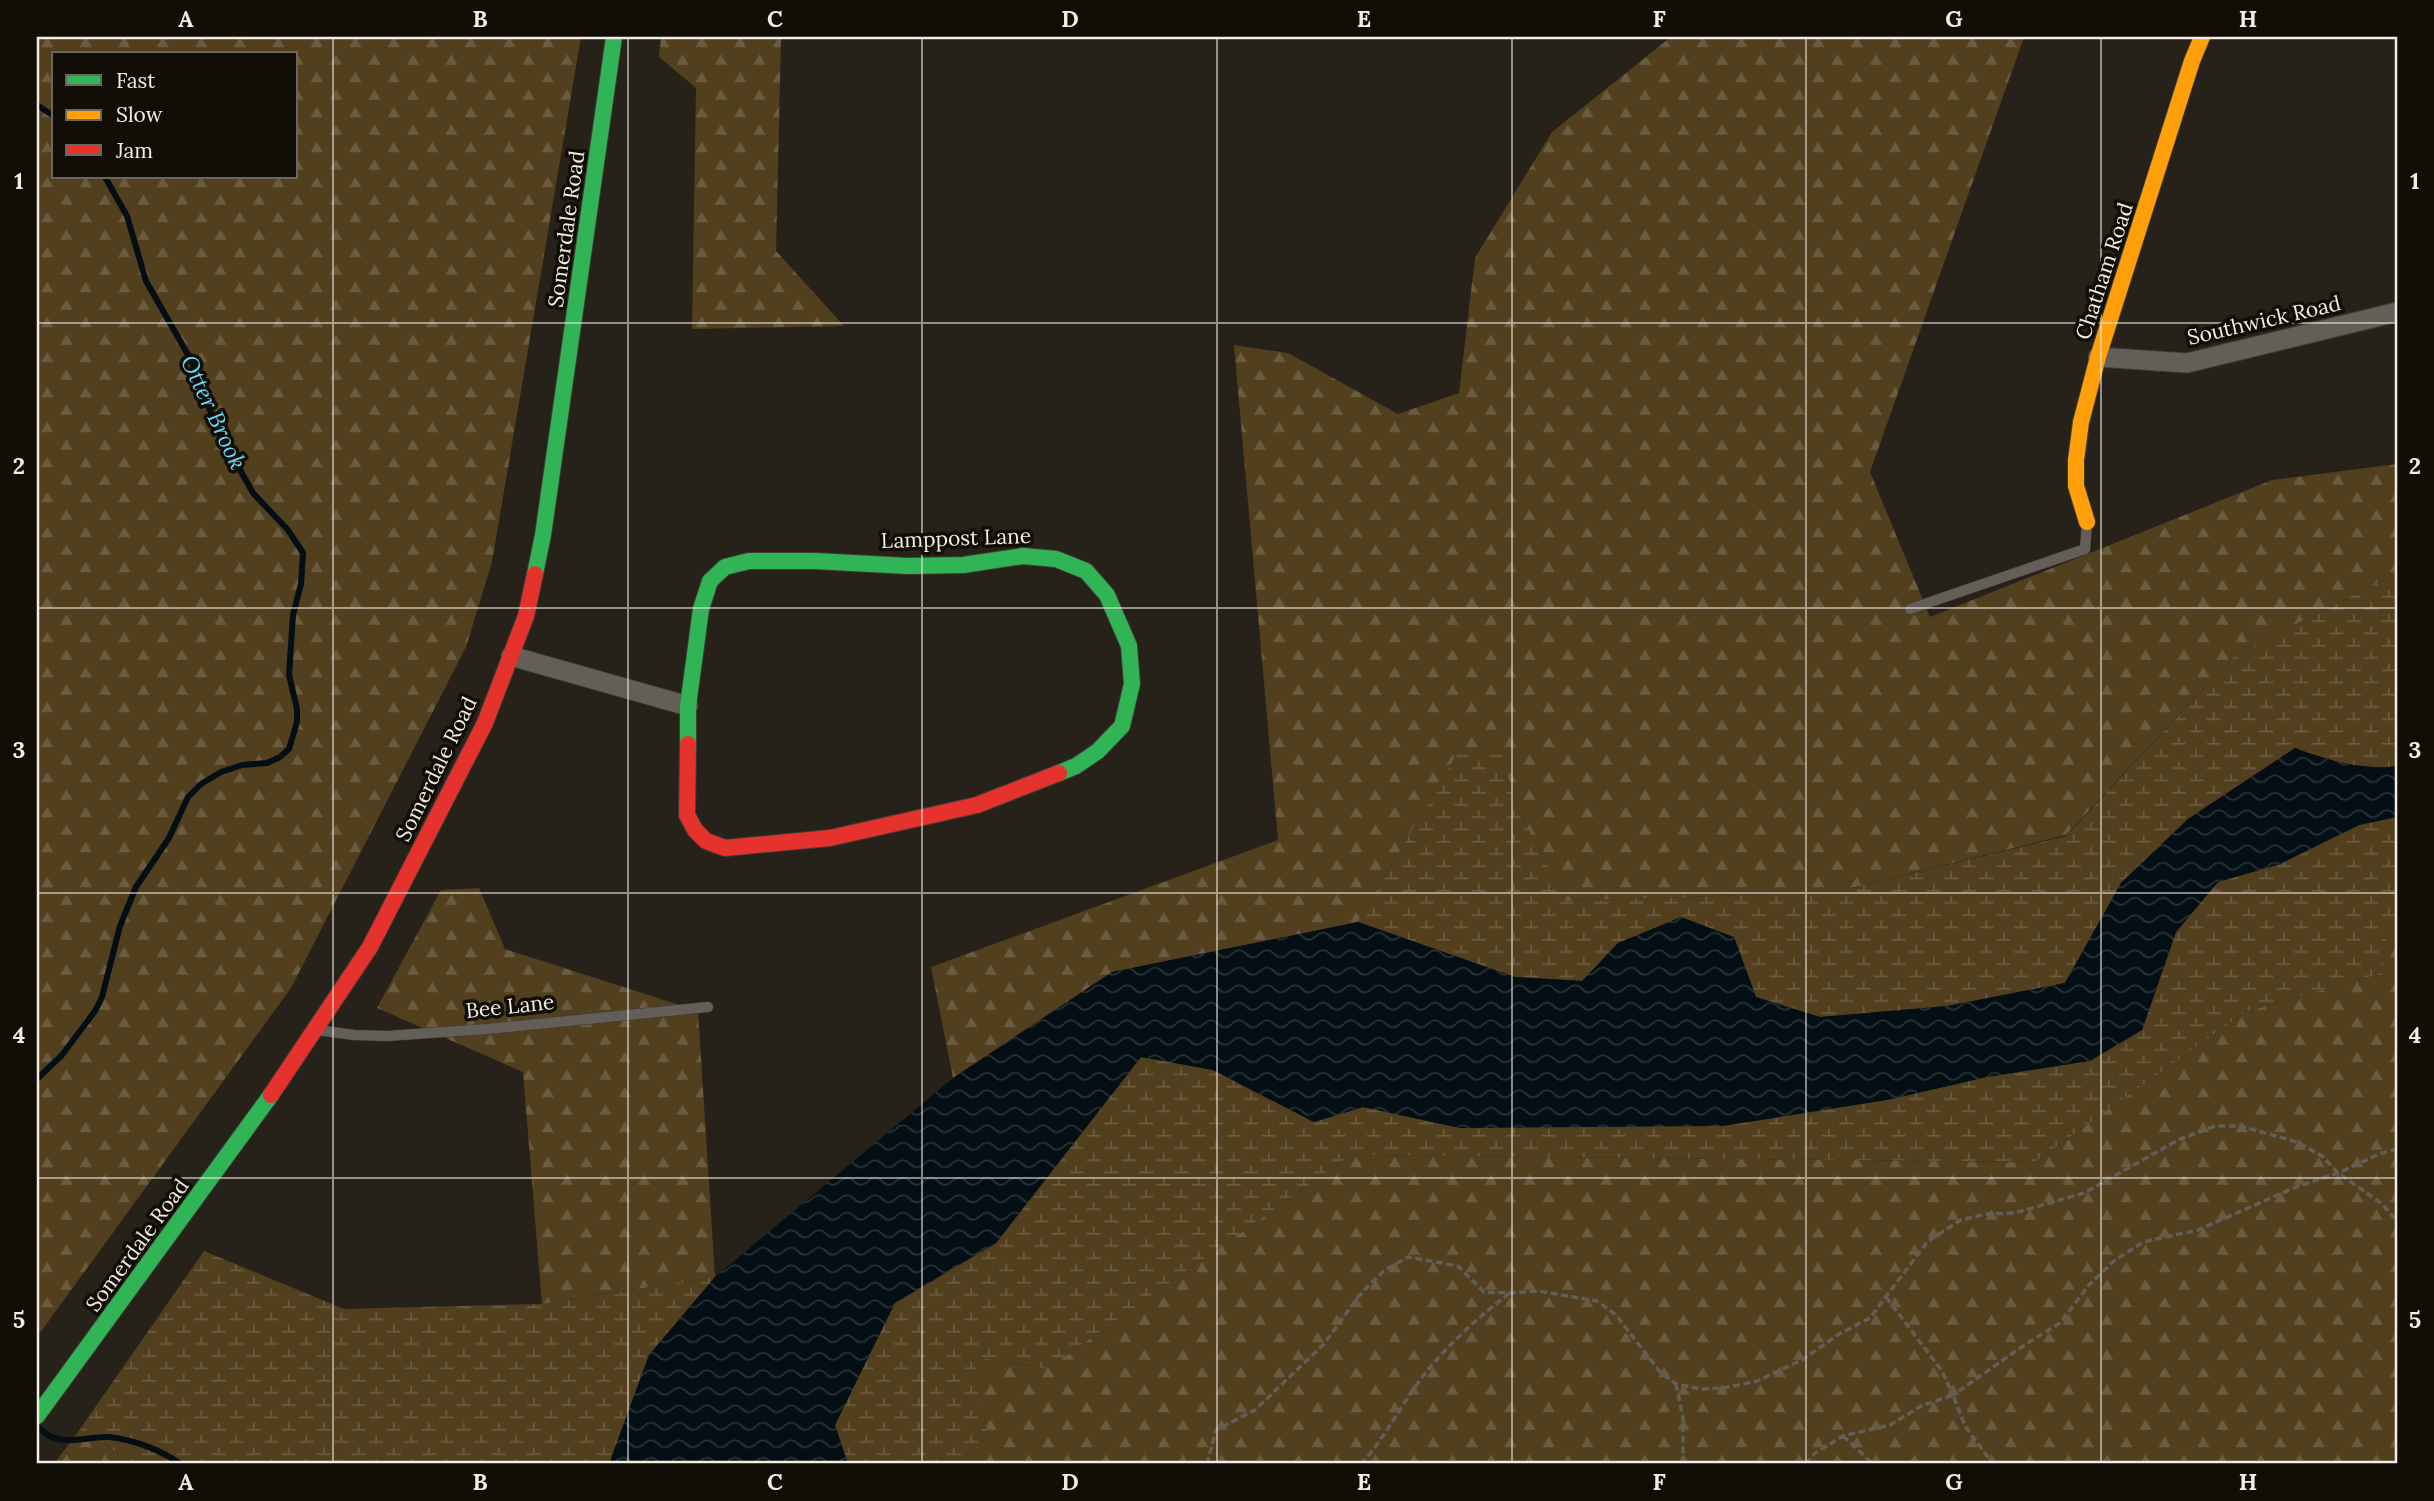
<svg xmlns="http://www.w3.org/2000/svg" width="2434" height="1501" viewBox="0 0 2434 1501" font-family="Lora,serif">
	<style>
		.forest { fill: url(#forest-firs); fill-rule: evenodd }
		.wetland { fill: url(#wetland-marsh) }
		.water { fill: url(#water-waves) }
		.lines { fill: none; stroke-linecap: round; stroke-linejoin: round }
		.stream { stroke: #030f14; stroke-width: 6 }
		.lane-casing { stroke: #403c35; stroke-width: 11 }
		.street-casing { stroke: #403c35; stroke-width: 21 }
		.fast-casing { stroke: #403c35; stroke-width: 18 }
		.slow-casing { stroke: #403c35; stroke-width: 18 }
		.jam-casing { stroke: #403c35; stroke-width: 18 }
		.path { stroke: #625e58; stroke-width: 3.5; stroke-dasharray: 7 3.5; stroke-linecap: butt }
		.lane { stroke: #635f58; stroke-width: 10 }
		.street { stroke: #635f58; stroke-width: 19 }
		.fast { stroke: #30b455; stroke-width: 16 }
		.slow { stroke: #ff9f0a; stroke-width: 16 }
		.jam { stroke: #e5322d; stroke-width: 16 }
		.grid { fill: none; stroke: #f3ede3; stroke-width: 2; stroke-opacity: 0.55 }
		.labels { text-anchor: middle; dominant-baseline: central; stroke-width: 7; stroke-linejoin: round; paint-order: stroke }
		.street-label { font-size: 21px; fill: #f3ede3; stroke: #110d07 }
		.water-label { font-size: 23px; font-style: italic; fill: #66d8fd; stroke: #110d07 }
		.neatline { fill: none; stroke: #f3ede3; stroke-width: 2.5 }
		.grid-label { font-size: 23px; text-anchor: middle; font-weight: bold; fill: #f3ede3 }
	</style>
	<defs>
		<pattern id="forest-firs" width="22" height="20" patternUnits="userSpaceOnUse" patternTransform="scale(1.75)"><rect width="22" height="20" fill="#523f1e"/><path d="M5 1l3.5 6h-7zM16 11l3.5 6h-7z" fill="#6b5b3f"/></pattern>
		<pattern id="wetland-marsh" width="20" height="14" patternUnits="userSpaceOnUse" patternTransform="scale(1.75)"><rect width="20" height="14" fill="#523f1e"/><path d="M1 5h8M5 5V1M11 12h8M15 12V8" fill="none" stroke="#6b5b3f"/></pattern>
		<pattern id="water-waves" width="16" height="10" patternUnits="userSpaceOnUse" patternTransform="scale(1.75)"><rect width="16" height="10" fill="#030f14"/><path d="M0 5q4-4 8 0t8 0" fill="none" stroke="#283236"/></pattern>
	</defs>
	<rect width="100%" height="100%" fill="#262219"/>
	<path class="forest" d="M37,37H581L492,562L466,647L291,988L37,1337ZM296,54V177H54V54Z
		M661,37H781L776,251L844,326L692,329L696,88L659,57Z
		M1671,37H2024L1870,472L1930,617L2272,480L2397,464V576L2393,575L2234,656L2066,835L1835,892L1566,901L1516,807L1502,756L1457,754L1358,922L1112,972L953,1078L931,967L1278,840L1234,345L1288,353L1398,414L1459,393L1475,258L1552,132Z
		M479,888L505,949L698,1011L715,1277L542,1304L523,1072L377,1008L441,890Z
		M2397,924V1464H957L988,1435L972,1356L1047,1369L1351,1155L2035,1162L2245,1012L2381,973L2388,930Z
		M80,1429L136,1464H54Z"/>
	<path class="wetland" d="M2393,575L2397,576V766C2363,771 2327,760 2295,748L2188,819L2121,883L2065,983L1947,1006L1820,1017L1756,997L1734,937L1618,943L1583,981L1515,977L1358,922L1457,754L1502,755L1516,807L1567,901L1835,892L2066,836L2234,656Z
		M2397,817V924L2388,930L2382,973L2245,1012L2035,1162L1351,1155L1047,1369L973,1356L988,1435L957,1464H848L835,1425L895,1302L996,1243L1141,1057L1213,1070L1314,1122L1363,1107L1460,1128L1887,1100L1987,1077L2142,1030L2176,932L2218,882L2280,864L2359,825Z
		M204,1251L344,1309L542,1304L715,1277L649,1355L609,1464H136L80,1429Z"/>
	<path class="water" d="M2295,748C2327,760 2363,771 2397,766V817L2359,825L2280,864L2218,882L2176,932L2142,1030L2090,1061L1987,1077L1887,1100L1723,1126L1460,1128L1363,1107L1314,1122L1213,1070L1141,1057L996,1243L895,1303L835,1425L848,1464H609L649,1355L715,1277L953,1078L1112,972L1358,922L1515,977L1582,981L1618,943L1681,917L1734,937L1756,997L1820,1017L1947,1006L2065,983L2121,883L2188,819Z"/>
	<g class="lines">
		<path class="stream" d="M37,105L54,116
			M37,1079L62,1055L95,1011L102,997L120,926L136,887L169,838L188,797L201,784L221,772L242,765L267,763L280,757L289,749L297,722V709L289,675L293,615L301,584L303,553L288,530L253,493L217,429L191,360L146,281L127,216L105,177
			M37,1426C41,1429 45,1434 50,1436C67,1445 91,1436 109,1437C135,1440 160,1450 181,1464"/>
		<g class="lane-casing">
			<path id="lane" d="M1910,609L2085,549L2087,523
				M317,1030L354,1035L387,1036L487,1029L708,1007"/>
		</g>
		<g class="street-casing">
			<path id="street" d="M2098,357L2187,363L2397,312
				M511,656L688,706"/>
		</g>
		<g class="fast-casing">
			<path id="fast" d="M1023,556L1056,559L1086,571L1107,595L1129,646L1132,684L1122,726L1098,751L1076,766L1059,773
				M535,574L543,535L614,37
				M688,744V706L701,609L710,581L725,567L749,561H815L908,566L963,565L1023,556
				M37,1416L271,1095"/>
		</g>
		<g class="slow-casing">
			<path id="slow" d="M2087,522L2076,486V460L2081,422L2098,357L2192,61L2202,37"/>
		</g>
		<g class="jam-casing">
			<path id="jam" d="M688,744L687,815L695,830L706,841L725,848L830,838L977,805L1059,773
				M271,1095L370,947L485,723L526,616L535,574"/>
		</g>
		<path class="path" d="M1886,1297L1942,1371L1953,1395L2026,1344L2060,1323L2089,1285L2114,1261L2143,1242L2198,1230L2296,1187L2338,1173L2379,1154L2397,1149
			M1676,1384L1683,1418V1464
			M1843,1436L1871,1462
			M1207,1464L1216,1430L1255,1410L1324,1344L1358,1297L1371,1283L1384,1271L1408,1257L1458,1266L1484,1292L1510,1293L1538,1291L1597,1301L1616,1315L1660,1372L1676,1384L1701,1389L1724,1388L1757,1381L1802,1360L1839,1334L1870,1318L1928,1241L1961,1220L1986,1214L2015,1213L2084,1193L2178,1140L2215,1126H2240L2297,1142L2322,1156L2338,1173L2381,1203L2397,1221
			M1361,1464C1384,1439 1400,1407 1420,1380C1446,1346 1476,1319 1510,1293
			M1806,1464L1815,1453L1843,1436L1890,1425L1921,1406L1953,1395L1965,1426L1993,1464"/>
		<use href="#lane" class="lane"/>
		<use href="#street" class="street"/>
		<use href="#fast" class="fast"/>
		<use href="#slow" class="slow"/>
		<use href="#jam" class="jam"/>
	</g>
	<path class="grid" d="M333,37V1464M628,37V1464M922,37V1464M1217,37V1464M1512,37V1464M1806,37V1464M2101,37V1464M37,323H2397M37,608H2397M37,893H2397M37,1178H2397"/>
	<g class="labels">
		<g class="street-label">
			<text transform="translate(566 229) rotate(-82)">Somerdale Road</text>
			<text transform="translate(2104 271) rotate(-72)">Chatham Road</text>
			<text transform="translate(2264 320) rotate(-13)">Southwick Road</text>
			<text transform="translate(956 538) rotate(-2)">Lamppost Lane</text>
			<text transform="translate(436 769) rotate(-64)">Somerdale Road</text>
			<text transform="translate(510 1006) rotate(-6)">Bee Lane</text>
			<text transform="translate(137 1245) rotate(-54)">Somerdale Road</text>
		</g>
		<g class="water-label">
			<text transform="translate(214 412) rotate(65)">Otter Brook</text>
		</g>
	</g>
	<rect width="2434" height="1501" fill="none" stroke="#110d07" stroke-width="77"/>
	<rect x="52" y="52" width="245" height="126" fill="#110d07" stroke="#6b675f" stroke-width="2"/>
	<rect x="66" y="75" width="35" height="10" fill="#30b455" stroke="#6b675f" stroke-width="2"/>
	<text x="116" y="88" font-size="21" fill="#f3ede3">Fast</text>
	<rect x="66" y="110" width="35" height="10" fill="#ff9f0a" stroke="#6b675f" stroke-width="2"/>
	<text x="116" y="122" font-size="21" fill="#f3ede3">Slow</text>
	<rect x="66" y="145" width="35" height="10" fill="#e5322d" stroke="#6b675f" stroke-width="2"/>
	<text x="116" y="158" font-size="21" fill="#f3ede3">Jam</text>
	<rect x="38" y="38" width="2358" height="1424" class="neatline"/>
	<g class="grid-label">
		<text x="186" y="27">A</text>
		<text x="480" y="27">B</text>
		<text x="775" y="27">C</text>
		<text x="1070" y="27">D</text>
		<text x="1364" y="27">E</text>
		<text x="1659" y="27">F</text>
		<text x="1954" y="27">G</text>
		<text x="2248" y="27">H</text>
		<text x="19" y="189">1</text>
		<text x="2415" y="189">1</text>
		<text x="19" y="474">2</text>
		<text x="2415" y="474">2</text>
		<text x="19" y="758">3</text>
		<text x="2415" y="758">3</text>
		<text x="19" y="1043">4</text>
		<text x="2415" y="1043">4</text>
		<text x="19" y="1328">5</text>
		<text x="2415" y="1328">5</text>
		<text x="186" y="1490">A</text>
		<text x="480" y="1490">B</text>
		<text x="775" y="1490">C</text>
		<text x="1070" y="1490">D</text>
		<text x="1364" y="1490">E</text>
		<text x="1659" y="1490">F</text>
		<text x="1954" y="1490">G</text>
		<text x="2248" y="1490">H</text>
	</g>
</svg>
